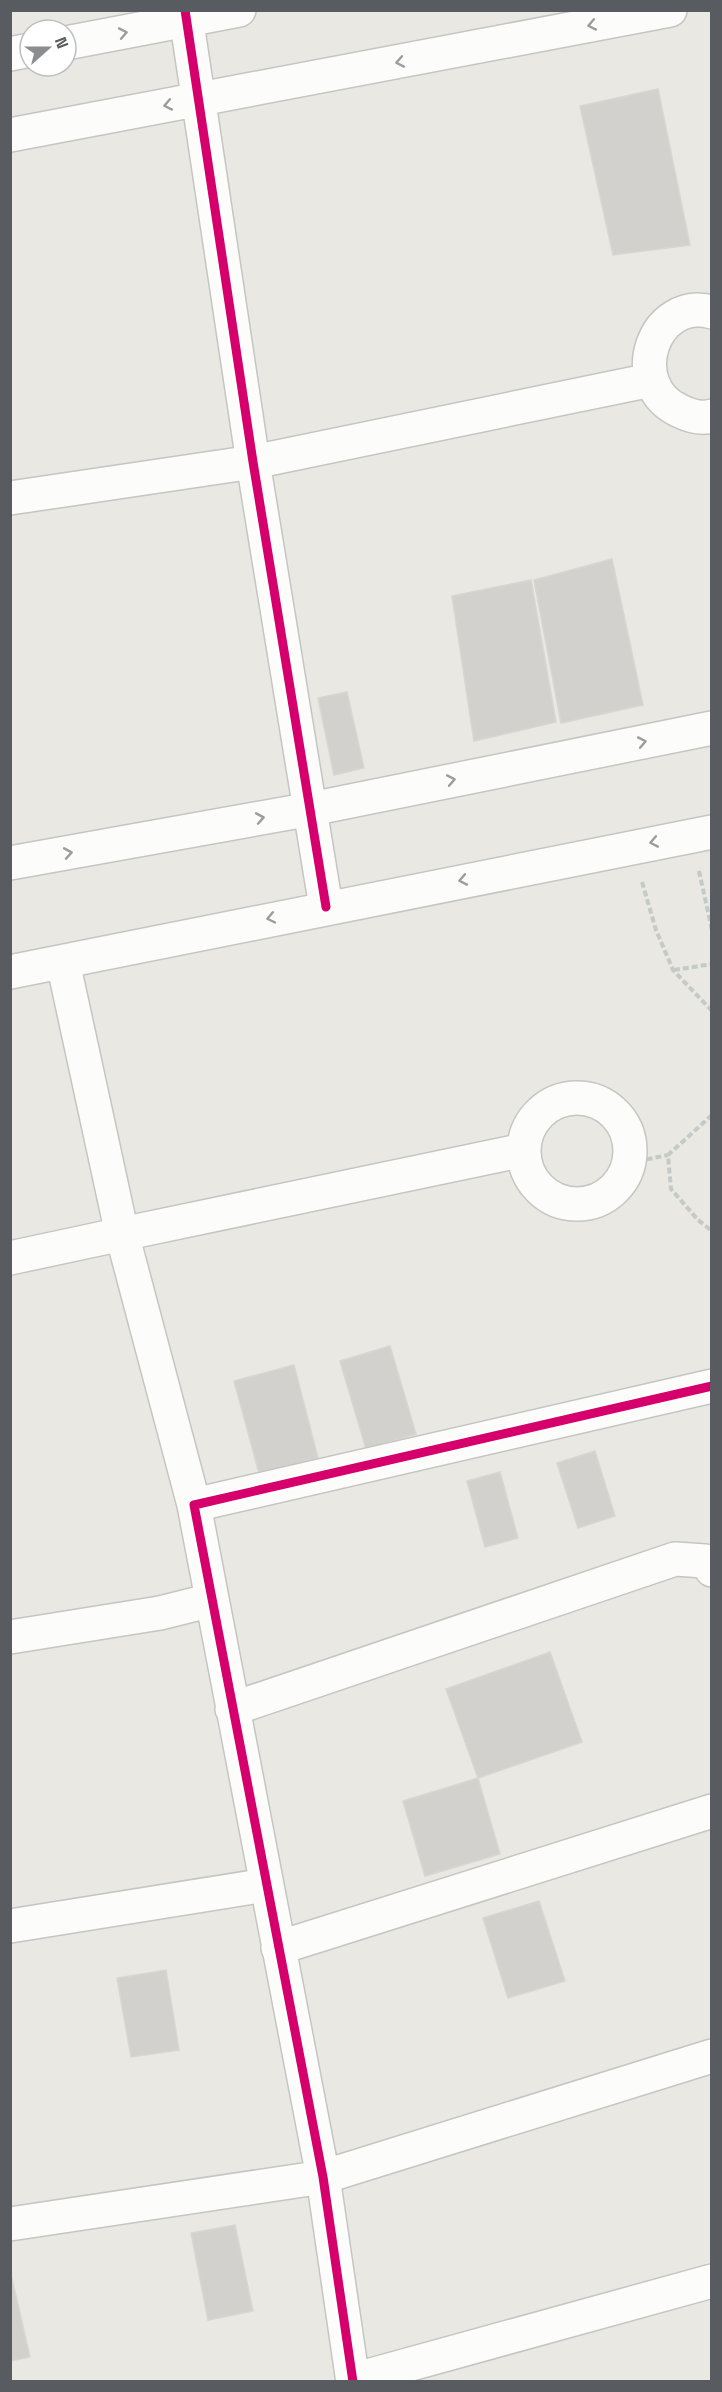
<svg xmlns="http://www.w3.org/2000/svg" width="722" height="2392" viewBox="0 0 722 2392" font-family="'Space Grotesk',sans-serif">
	<style>
		.building { fill: #d2d1cd; stroke: #d8d6d2; stroke-width: 1.5 }
		.lines { fill: none; stroke-linecap: round; stroke-linejoin: round }
		.minor-casing { stroke: #c5c5c3; stroke-width: 36 }
		.path { stroke: #c4cac7; stroke-width: 4; stroke-dasharray: 6 3; stroke-linecap: butt }
		.minor { stroke: #fcfcfb; stroke-width: 33 }
		.cycleway-casing { stroke: #fff; stroke-width: 13 }
		.cycleway { stroke: #d6006c; stroke-width: 9 }
		.oneway { stroke: #9a9c9f }
	</style>
	<rect width="100%" height="100%" fill="#e9e8e2"/>
	<path class="building" d="M658,89L690,245L613,255L580,106Z
		M612,559L643,705L561,723L534,580Z
		M531,580L556,722L474,741L452,596Z
		M347,692L364,768L334,775L318,698Z
		M390,1346L416,1434L366,1449L340,1361Z
		M294,1365L318,1458L259,1473L234,1381Z
		M595,1451L615,1516L578,1528L557,1463Z
		M500,1472L518,1538L485,1547L467,1481Z
		M550,1652L582,1742L478,1778L446,1689Z
		M478,1778L500,1854L425,1876L403,1801Z
		M539,1901L565,1981L508,1998L483,1918Z
		M166,1970L179,2050L131,2057L117,1978Z
		M235,2225L253,2311L208,2320L191,2233Z
		M10,2270L30,2357L10,2361Z"/>
	<g class="lines">
		<g class="minor-casing">
			<path id="minor" d="M185,10L253,462L326,907
				M66,43L239,10
				M10,54L30,50
				M10,135L670,10
				M712,312C653,296 623,385 680,411C690,416 701,419 712,416
				M10,498L253,462L651,380
				M10,863L311,809L712,728
				M63,962L122,1234L524,1150
				M10,972L712,832
				M524 1151a53 53 0 1 1 106 0a53 53 0 1 1-106 0Z
				M10,1258L122,1234L194,1505
				M10,1637L160,1613L212,1600
				M232,1709L675,1559L705,1561L712,1570
				M10,1926L266,1885
				M278,1948L712,1811
				M10,2224L323,2177L712,2056
				M353,2380L712,2281
				M353,2382L323,2177L194,1505L712,1386"/>
		</g>
		<path class="path" d="M699,871L712,930
			M642,882L656,930L673,970L712,1011
			M674,970L712,964
			M712,1115L668,1155L671,1189L698,1220L712,1231
			M629,1163L668,1155"/>
		<use href="#minor" class="minor"/>
		<g class="cycleway-casing">
			<path id="cycleway" d="M185,10L253,462L326,907
				M353,2382L323,2177L194,1505L712,1386"/>
		</g>
		<use href="#cycleway" class="cycleway"/>
	</g>
	<defs><path id="oneway-chevron" d="M-2-3.5L2.5 0L-2 3.5" fill="none" stroke-width="1.6" stroke-linecap="round" stroke-linejoin="round" transform="scale(1.5)"/></defs>
	<g class="oneway">
		<use href="#oneway-chevron" transform="translate(592 25) rotate(169)"/>
		<use href="#oneway-chevron" transform="translate(123 33) rotate(-11)"/>
		<use href="#oneway-chevron" transform="translate(400 62) rotate(169)"/>
		<use href="#oneway-chevron" transform="translate(168 105) rotate(169)"/>
		<use href="#oneway-chevron" transform="translate(642 742) rotate(-11)"/>
		<use href="#oneway-chevron" transform="translate(451 780) rotate(-11)"/>
		<use href="#oneway-chevron" transform="translate(260 818) rotate(-10)"/>
		<use href="#oneway-chevron" transform="translate(654 842) rotate(169)"/>
		<use href="#oneway-chevron" transform="translate(68 853) rotate(-10)"/>
		<use href="#oneway-chevron" transform="translate(463 880) rotate(169)"/>
		<use href="#oneway-chevron" transform="translate(271 918) rotate(168)"/>
	</g>
	<rect width="722" height="2392" fill="none" stroke="#585c61" stroke-width="24"/>
	<g transform="translate(48 48) rotate(69)"><circle r="28" fill="#ffffff" stroke="#bcbec0" stroke-width="1.5"/>
	<path d="M0-4.5L10 22L0 15L-10 22Z" fill="#8b8d8e"/>
	<text y="-9" font-size="16" font-weight="bold" text-anchor="middle" fill="#585c61">N</text>
	</g>
</svg>
